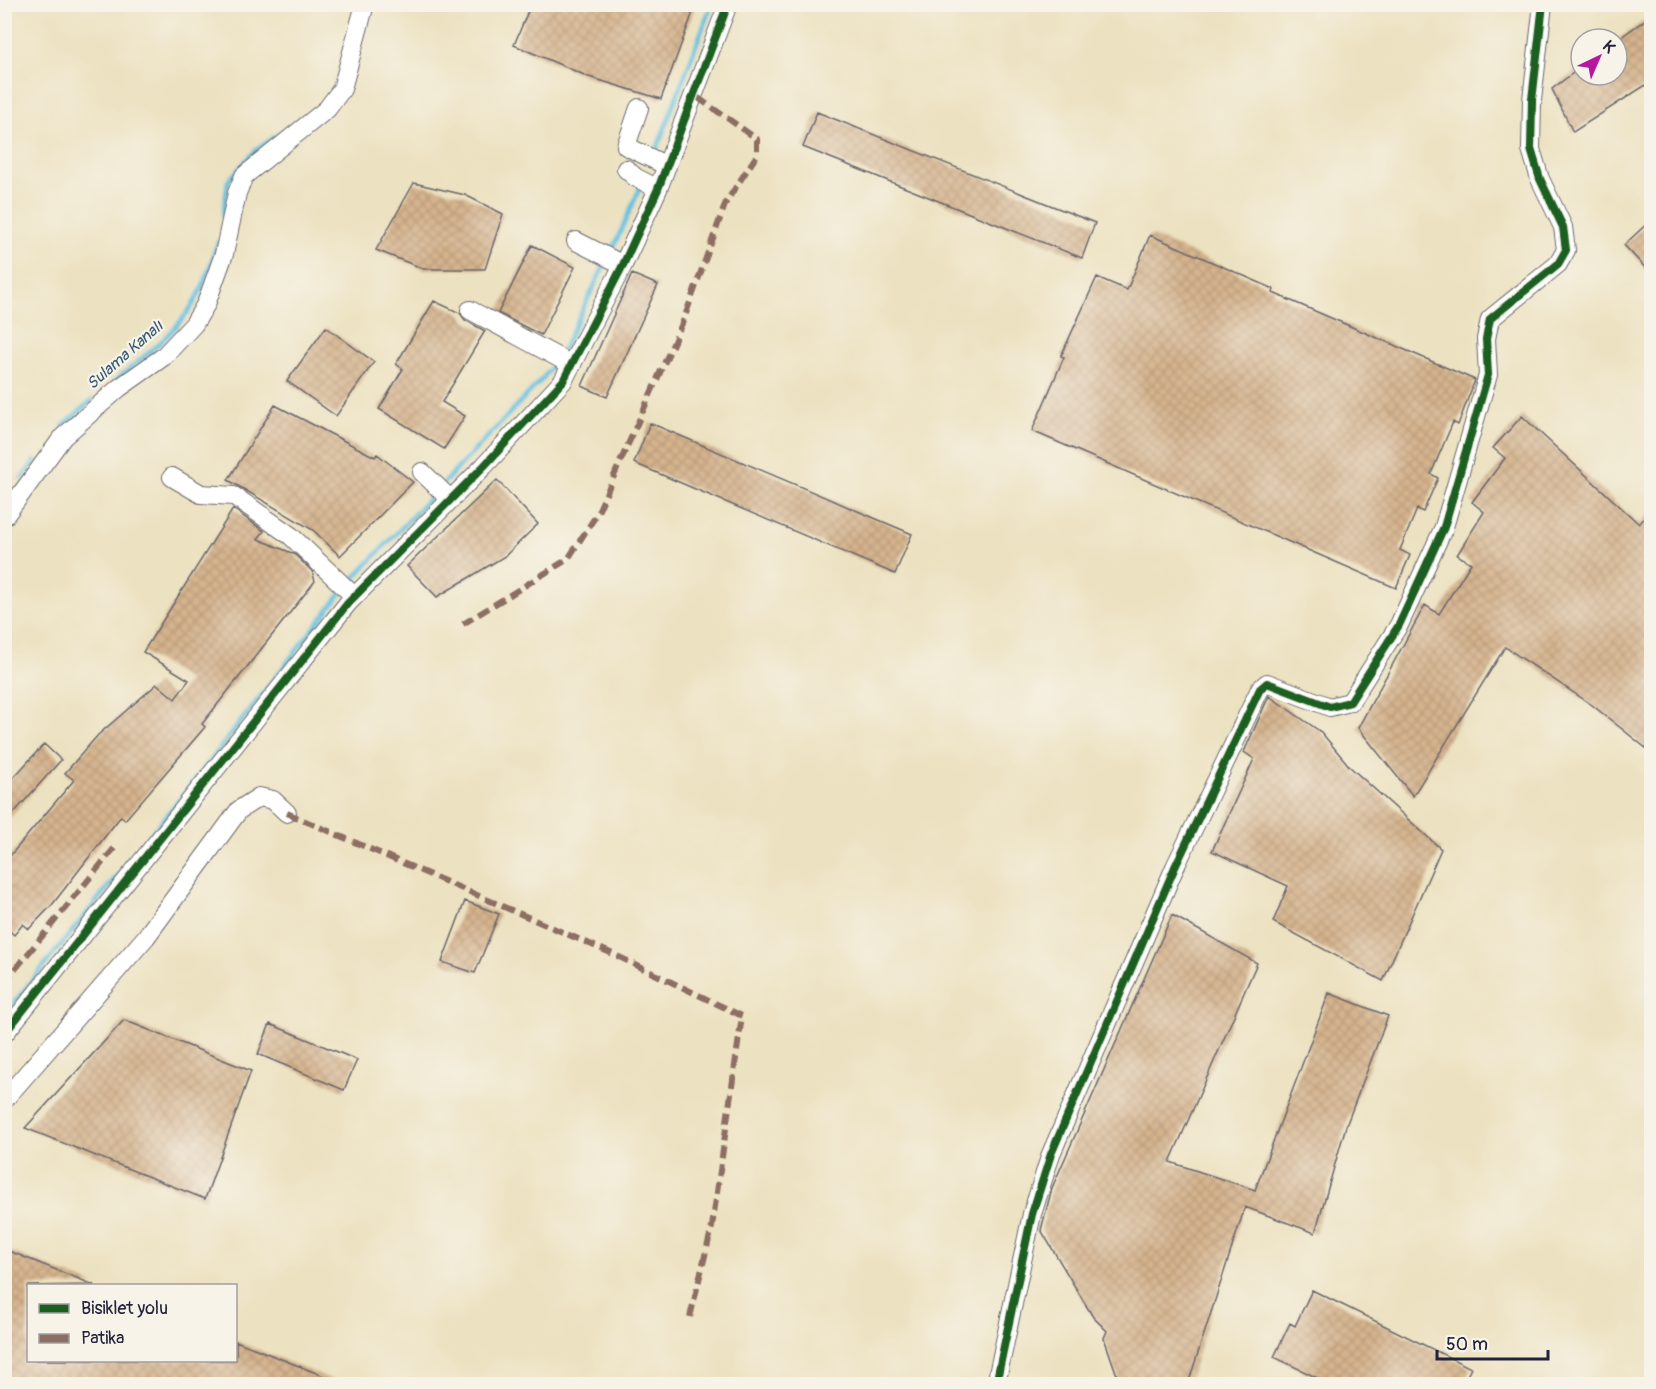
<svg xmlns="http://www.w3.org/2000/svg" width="1656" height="1389" viewBox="0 0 1656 1389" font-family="Pangolin,sans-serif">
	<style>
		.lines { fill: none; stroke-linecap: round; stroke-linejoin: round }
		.stream { stroke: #61c0df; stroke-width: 4.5 }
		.building { fill: url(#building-cross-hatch) }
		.minor-casing { stroke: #69656a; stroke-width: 20 }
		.minor { stroke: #fff; stroke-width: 18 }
		.quiet { stroke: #8d6e63; stroke-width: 6; stroke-dasharray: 12 6; stroke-linecap: butt }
		.cycleway-casing { stroke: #f7f3e8; stroke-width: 11 }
		.cycleway { stroke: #1b5e20; stroke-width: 8 }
		.labels { text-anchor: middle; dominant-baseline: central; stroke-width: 4.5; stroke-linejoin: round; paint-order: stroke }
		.water-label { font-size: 16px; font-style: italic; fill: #385974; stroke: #f7f3e8 }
	</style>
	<defs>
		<pattern id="building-cross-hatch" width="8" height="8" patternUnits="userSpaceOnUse" patternTransform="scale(1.5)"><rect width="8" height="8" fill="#d5b48d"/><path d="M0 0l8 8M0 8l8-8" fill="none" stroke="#b79a7b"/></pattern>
	</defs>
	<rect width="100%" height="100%" fill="#f7f3e8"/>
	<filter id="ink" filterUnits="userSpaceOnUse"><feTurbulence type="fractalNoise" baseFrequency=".0167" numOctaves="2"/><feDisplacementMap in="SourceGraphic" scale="12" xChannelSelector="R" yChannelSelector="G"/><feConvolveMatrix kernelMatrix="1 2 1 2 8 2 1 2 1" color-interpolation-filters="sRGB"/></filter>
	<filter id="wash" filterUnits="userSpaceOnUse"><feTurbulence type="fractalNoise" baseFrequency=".008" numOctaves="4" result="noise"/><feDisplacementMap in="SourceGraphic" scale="24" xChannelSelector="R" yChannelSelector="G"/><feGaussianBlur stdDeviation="1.35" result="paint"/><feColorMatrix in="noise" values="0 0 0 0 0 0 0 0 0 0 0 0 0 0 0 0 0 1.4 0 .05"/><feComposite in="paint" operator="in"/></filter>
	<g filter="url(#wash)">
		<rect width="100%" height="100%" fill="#ece1c0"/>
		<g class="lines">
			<path class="stream" d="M654,156L712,4
				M223,216L228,181L257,149L306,115
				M610,255L641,186
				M561,354L606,262
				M115,381C145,355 180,331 199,294C208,278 212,259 218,242
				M63,426L92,400
				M22,478L35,461
				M442,485L543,378L556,361
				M347,586L436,491
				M4,1015L196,779L342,592"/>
		</g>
		<g id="blocks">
			<path class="building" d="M531,4H696L661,99L589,77L514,45Z
				M1652,15V81L1573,132L1552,89L1581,67V75H1617V40Z
				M817,112L1095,223L1082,258L803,147Z
				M414,183L465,195L503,214L485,269H424L376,250Z
				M1652,219V275L1624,245Z
				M1150,235L1274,289L1273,293L1475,380L1458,425L1453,422L1431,474L1438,478L1423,512L1417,509L1400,550L1410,555L1396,588L1032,431L1064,357L1061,356L1097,277L1127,290Z
				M532,245L575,267L541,335L498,313Z
				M632,274L658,285L607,397L582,386Z
				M434,301L460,313L465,320L485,331L442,402L465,416L444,449L379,409L403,369L396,364Z
				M326,327L374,362L336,416L287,381Z
				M275,405L375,457L377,454L413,482L340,556L313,530L228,480Z
				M1522,416L1639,524L1652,510V753L1592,705L1505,647L1413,796L1358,728L1425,605L1439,614L1471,563L1457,555L1484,512L1472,502L1505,458L1493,448Z
				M650,423L912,534L895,574L634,463Z
				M497,480L538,524L505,556L437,597L407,566Z
				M233,509L264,531L258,539L294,554L312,571L315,581L202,724L205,727L125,820L121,816L52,905L29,929L23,924L14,935L4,926V863L74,780L65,773L98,735L157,684L175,699L189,680L143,652Z
				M1269,696L1321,732L1350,767L1441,849L1383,981L1273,922L1288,886L1212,851L1254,759L1244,752Z
				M44,744L61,760L4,824V788Z
				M465,901L499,914L475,973L442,962Z
				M1172,915L1257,963L1170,1162L1255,1190L1329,993L1388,1016L1346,1126L1315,1233L1245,1207L1188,1384H1120L1104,1338L1107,1331L1093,1317L1041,1230L1052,1188Z
				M124,1020L251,1071L205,1199L25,1128Z
				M270,1024L357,1060L344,1090L258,1054Z
				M4,1249L94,1285L28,1286V1360H236V1341L344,1384H4Z
				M1312,1290L1471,1368L1463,1384H1330L1274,1357L1290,1323L1295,1326Z"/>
		</g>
	</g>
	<g filter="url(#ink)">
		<use href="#blocks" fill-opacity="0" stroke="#69656a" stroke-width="1.5"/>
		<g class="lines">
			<g class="minor-casing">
				<path id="minor" d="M639,108L626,146L667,166
					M626,169L635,177L658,189
					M576,241L623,265
					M470,310L572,365
					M422,472L451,500
					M172,477L201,494L234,496L291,536L354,596
					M4,517L63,437L119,388L163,357L194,324L206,304L224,254L237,193L244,176L327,109L342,89L365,4
					M4,1034L348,603L484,466L563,381L623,265L658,189L728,4
					M4,1100L146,937L239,810L259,797L273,800L287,813
					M996,1384L1032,1214L1051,1154L1175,867L1260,689L1267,683L1330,707L1350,702L1399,625L1444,527L1488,375L1486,339L1490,319L1558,264L1566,250L1563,227L1540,179L1531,149L1532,100L1543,4"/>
			</g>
			<use href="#minor" class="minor"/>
			<path class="quiet" d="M463,624L568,559L597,514L684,319L726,202L757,155V139L694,95
				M287,813L613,954L742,1016L712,1227L689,1321
				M4,983L116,846"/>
			<g class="cycleway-casing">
				<path id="cycleway" d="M4,1034L348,603L484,466L563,381L623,265L658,189L728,4
					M996,1384L1032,1214L1051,1154L1175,867L1260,689L1267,683L1330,707L1350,702L1399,625L1444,527L1488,375L1486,339L1490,319L1558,264L1566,250L1563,227L1540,179L1531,149L1532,100L1543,4"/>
			</g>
			<use href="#cycleway" class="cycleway"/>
		</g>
	</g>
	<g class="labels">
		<g class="water-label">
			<text transform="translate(125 355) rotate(-41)">Sulama Kanalı</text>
		</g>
	</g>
	<rect width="1656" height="1389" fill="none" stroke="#f7f3e8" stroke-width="24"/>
	<rect x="27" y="1284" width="210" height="78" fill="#f7f3e8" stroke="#a29fa3" stroke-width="1.5"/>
	<rect x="39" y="1304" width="30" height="9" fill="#1b5e20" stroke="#a29fa3" stroke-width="1.5"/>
	<text x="81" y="1314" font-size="18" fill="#22223b">Bisiklet yolu</text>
	<rect x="39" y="1334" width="30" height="9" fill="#8d6e63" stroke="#a29fa3" stroke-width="1.5"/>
	<text x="81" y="1344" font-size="18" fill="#22223b">Patika</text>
	<g transform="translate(1599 57) rotate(44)"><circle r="28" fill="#f7f3e8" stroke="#a29fa3" stroke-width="1.5"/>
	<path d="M0-4.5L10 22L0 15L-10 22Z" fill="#b5179e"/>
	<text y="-9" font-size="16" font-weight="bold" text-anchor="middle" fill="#22223b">K</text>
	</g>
	<path d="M1437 1350v9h111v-9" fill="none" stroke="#22223b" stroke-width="3"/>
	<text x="1446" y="1350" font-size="18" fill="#22223b" stroke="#f7f3e8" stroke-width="4.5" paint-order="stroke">50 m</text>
</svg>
